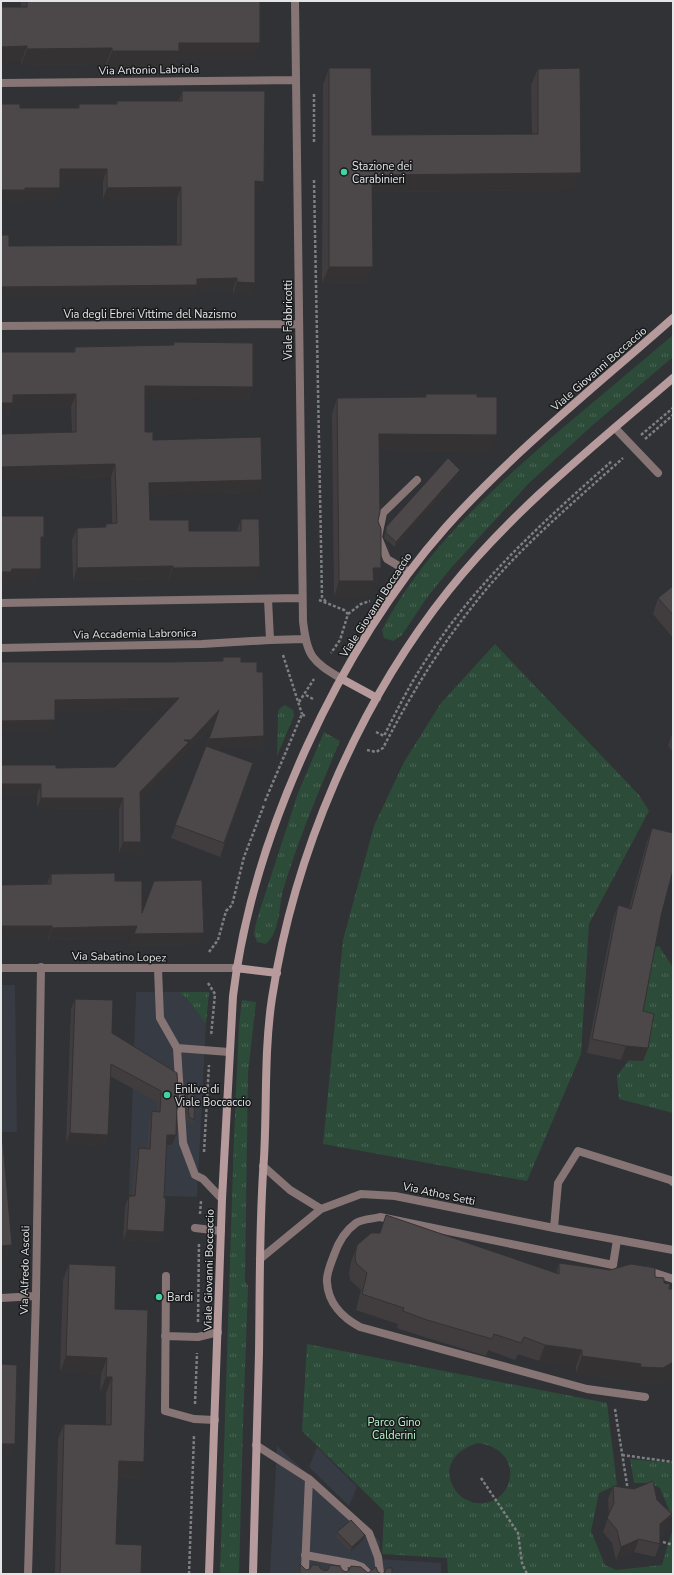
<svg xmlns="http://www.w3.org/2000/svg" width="674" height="1575" viewBox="0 0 674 1575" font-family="'Nunito Sans',sans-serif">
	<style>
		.built { fill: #373b44 }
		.grass { fill: url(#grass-tufts); fill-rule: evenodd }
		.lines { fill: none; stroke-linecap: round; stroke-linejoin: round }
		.path { stroke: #7d7f82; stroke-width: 2.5; stroke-dasharray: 3 2; stroke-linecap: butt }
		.lane { stroke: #877576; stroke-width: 8 }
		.street { stroke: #877576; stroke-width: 8 }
		.secondary { stroke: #b79a9c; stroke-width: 8 }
		.wall { fill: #413d3f }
		.shaded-wall { fill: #353233 }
		.building { fill: #4c4749; stroke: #353233 }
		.poi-dot { fill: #41d4a1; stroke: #191a1b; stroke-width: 1.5 }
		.labels { text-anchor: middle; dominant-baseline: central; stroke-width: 3; stroke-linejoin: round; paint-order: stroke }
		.street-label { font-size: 11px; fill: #e3e5e7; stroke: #191a1b }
		.poi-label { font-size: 11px; fill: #e3e5e7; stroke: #191a1b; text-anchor: start }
		.park-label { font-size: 11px; fill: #b8f5ce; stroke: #191a1b }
	</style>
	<defs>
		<pattern id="grass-tufts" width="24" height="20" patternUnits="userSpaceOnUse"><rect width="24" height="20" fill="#2d4b39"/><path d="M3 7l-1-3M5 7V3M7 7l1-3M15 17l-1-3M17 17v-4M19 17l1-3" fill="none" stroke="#4b6556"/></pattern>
	</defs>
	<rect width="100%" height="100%" fill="#303236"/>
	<path class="built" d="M1,985H15L17,1132H1Z
		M136,992H179L188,1000L206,1024L197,1197L129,1195Z
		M277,1446L380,1541L379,1559L441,1563V1574H270Z
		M317,1447L357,1487L349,1506L309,1467Z"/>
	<path class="grass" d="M673,335V357L594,424L529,483L451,568L428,596L402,635L393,641L384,638L382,630C422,553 488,493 552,437C592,403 633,369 673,335Z
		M495,644L639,795L649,811L589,924L581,1054L527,1181L323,1144L343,940L374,826L404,762L441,703Z
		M285,705L293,710L294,716L277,756L278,712L280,708Z
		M324,732L340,741C319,790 299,838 283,890C279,906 280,932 266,944L257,942L254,933L257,919L298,793Z
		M659,946L672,966L673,965V1113L619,1099L617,1076L631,1057L647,949Z
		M179,992H209L206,1024L188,1000Z
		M242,1000L256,1002L248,1073L245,1281L248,1286L243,1426L239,1574H220L234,1136L239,1025Z
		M307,1344L607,1403L617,1485L599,1493L591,1531L605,1565L616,1570L662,1565L673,1528V1574H448L447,1558L382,1554L384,1511L302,1431ZM478,1443C528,1450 514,1508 476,1503C467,1501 459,1497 454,1488C441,1466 457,1449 478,1443Z
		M630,1459L673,1463V1520L660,1488L650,1483H634Z"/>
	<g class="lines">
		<path class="path" d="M314,94V143
			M314,180L322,597L327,603
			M641,435L673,408
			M645,439L673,415
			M319,600L344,610L348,614L340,640L331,653
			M348,614L361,604L370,601
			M283,655L302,714
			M306,695L313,699
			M299,702L314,679
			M376,732L384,736C398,708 412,680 430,654C478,580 546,519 612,461
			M367,750L376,752L383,748C409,698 437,651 472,607C515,551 571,505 623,458
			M265,801L302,714L305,716
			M209,952L218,940L226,911L232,905L244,857L264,805
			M208,983L215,994L211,1036
			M204,1152L209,1065
			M200,1214L201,1201
			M198,1322L199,1243
			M195,1404L197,1353
			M615,1409L628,1491
			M622,1455L673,1462
			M481,1478L518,1533L522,1563L527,1574
			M663,1542L673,1545
			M189,1574L194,1435"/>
		<path class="lane" d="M615,428L658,473
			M409,572L387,559L378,537L383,513L417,480
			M158,969L160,1018L177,1048L229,1052
			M177,1048L183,1143L195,1175L203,1179L222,1199
			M263,1166L290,1190L321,1209
			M195,1228L221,1231
			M554,1228L558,1183L578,1151L673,1181V1182
			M617,1240L613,1265L380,1217C373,1219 362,1219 356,1223C345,1231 338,1243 334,1255C331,1263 326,1274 327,1282C328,1303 343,1318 360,1327L587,1389L645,1397
			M260,1259L321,1209L361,1194L395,1196L554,1228L673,1250
			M646,1270L673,1279
			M166,1276L165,1411L194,1419L215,1420
			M165,1336L198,1337L218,1332
			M256,1445L309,1479L305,1569
			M309,1479L369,1533L378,1557L380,1573
			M305,1555L354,1564L362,1567L367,1572
			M343,1562L344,1571"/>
		<path class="street" d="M295,1L303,621C307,657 312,661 342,679
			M1,83L296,80
			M1,326L299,324
			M1,603L302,598
			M270,640L305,639
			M1,648L202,644L270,640L268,599
			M1,968H236
			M1,1298L36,1296
			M28,1574L36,1296L41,967"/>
		<path class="secondary" d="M342,679L377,698
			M236,968L277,973
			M209,1574L222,1199L233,996C252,837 340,646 446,527C514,451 596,386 673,318
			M253,1574C255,1500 257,1427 259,1353C260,1288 259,1223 264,1158C267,1105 264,1051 272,998C294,854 358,704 449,590C514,509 595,445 673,378"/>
	</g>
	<path class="wall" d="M21,1H260V43L254,59H176L174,67H106V64L21,65Z
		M329,68L372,135L532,134L531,85L538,69L574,190L372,192L367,284L322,283L323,85Z
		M182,91L264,182L260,193H255V283L251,294H233V290H196L193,297L9,246L177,245V199H103V181H60L56,200L22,199L21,202L20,108H78L79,104H116L117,101H179Z
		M174,342L253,387L248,400L145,398V432L153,440L258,493L149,495L150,520L189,531H237L241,519L255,580H168V579L73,581L72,540L77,528L105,527L106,524L112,523L111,477L1,480V434L72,432L71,407H11L8,415H1V352H73L75,347L173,345Z
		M426,394L477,397L491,451L379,450L378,521L381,568L376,583H373L368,596L334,597L332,414L337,398L425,397Z
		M460,470L459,475L395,547L384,538L385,532L386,527Z
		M673,586V638L653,614L658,598Z
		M223,657L241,662L257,672L264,736L260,747L215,749L253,763L220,857L171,838L215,722L186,751L185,753L140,799L141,842L137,853H119V809L37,808V795H1V765L56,768L115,767L169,709L55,711L51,731H1V662H169L222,661Z
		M673,731V752L668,746Z
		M652,828L661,916L643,1011L648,1048L643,1061L621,1060L587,1053L613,919L618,905L629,908L647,841Z
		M51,874L115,881L142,913L199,945L129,946L132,938L48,940V938H1V885L47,884Z
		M75,999L112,1033L179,1104L177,1111L176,1135L172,1145H167L160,1242L123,1240L125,1206L129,1196H132L135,1158L139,1148L147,1149L149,1122L152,1111L157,1112V1102L110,1076L108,1135L104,1145L66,1143L71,1009Z
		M187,1085L194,1120L193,1125L187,1121L185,1090Z
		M357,1245L556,1273L559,1263L655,1277L664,1283L669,1289H673V1374L669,1378L657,1384L634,1383L635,1380L576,1373V1366L539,1361L518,1354L515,1360L488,1350L486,1356L421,1336L397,1328L398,1324L356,1310L361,1290L350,1280L349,1273L351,1262Z
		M69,1264L115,1309L138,1478L118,1477L116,1544L141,1574H55L58,1439L64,1424L106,1425V1393L100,1392L101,1374L60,1372L63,1280Z
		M613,1486L657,1500L667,1527L660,1534V1544L655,1557L634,1552L616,1560L612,1543L603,1532L609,1515L608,1499Z
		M337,1532L365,1535L363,1540L350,1552L336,1537Z
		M300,1564L306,1570L320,1568L324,1571L342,1570L346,1572L349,1570L368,1573L378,1572L382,1574H392H298V1569Z"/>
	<path class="shaded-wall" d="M179,43H260L254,59H176L174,67H106L112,51Z
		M27,46L21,62L1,63V47Z
		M112,48L106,64L21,65L27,49Z
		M60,169H107L103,181H56Z
		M581,173L574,190L366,192L372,175Z
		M255,181L264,182L260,193H250Z
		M181,187L177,199H103L107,188Z
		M25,188H60L56,200L22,199L21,202H1V190Z
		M329,267H373L367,284L322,283Z
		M237,278L233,290H196L193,297L1,298V287L197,279Z
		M237,282L255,283L251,294H233Z
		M145,386L253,387L248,400L140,398Z
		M76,394L71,407H11L8,415H1V403L13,395Z
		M379,434L497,435L491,451L373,450Z
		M115,464L111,477L1,480V467Z
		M460,470L459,475L395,547L396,542Z
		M262,480L258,493L144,496L149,483Z
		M41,537H44L39,550Z
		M173,566L168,579L73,581L77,568Z
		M260,567L255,580H168L173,568Z
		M373,568H381L376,583H373L368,596L334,597L339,581Z
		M12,569H41L36,582H7Z
		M1,572H11L6,586H1Z
		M179,698L175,709L51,711L55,700Z
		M219,710L216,721L186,751L185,753L136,803L140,792L184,740Z
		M55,720L51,731H1V721Z
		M264,736L260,747L205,750L209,739Z
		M1,784H41L37,795H1Z
		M41,798H123L119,809L37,808Z
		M123,842H141L137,853H119Z
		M1,926H52L48,938H1Z
		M137,926L204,933L199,945L129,946L132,938L48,940L52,928Z
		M626,1046L648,1048L643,1061L621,1060Z
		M70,1133L108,1135L104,1145L66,1143Z
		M167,1135H176L172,1145H164Z
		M127,1230L164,1232L160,1242L123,1240Z
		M12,1245L6,1260L1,1261V1246Z
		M545,1345L582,1350L576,1366L539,1361Z
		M66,1356L107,1358L101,1374L60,1372Z
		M582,1356L673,1362V1374L669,1378L657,1384L634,1383L635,1380L576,1373Z
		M106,1377H112L106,1393L100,1392Z
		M1,1444H15L10,1457H1Z
		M119,1461L144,1462L138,1478L113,1477Z
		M672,1514L667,1527L655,1538L660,1524Z
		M365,1535L363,1540L350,1552L352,1547Z
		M639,1539L634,1552L616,1560L621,1547Z"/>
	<path class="building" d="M27,1H260V43H179V51H112V48L27,49V46L1,47V7H27Z
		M329,68H371L372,135L538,134V69L580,68L581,173L372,175L373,267H329Z
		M182,91H265L264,182L255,181V283L237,282V278L197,279V285L1,287V235H9V246L181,245V187L107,188V169H60V188H25V190H1V104H20V108H79V104H117V101H182Z
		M174,342L253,343V387L145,386V432H153V440L261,437L262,480L149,483L150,520H189V531H241V519H259L260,567L173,568V566L77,568V528L106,527V524L117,523L115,464L1,467V434L76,432V394L13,395V403H1V352H75V347L174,345Z
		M426,394H477V397H497V435L379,434L380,512L378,521L381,529V568H373L374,581H339L337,398L426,397Z
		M448,458L460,470L396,542L386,533V527Z
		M1,516H44V537H41V569H12L11,572H1Z
		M673,586V615L658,598Z
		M223,657H241V662H257V672H263L264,736L209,739L219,710L191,740H184L189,742L140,792L141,842H123V798H41V784H1V765H56V768L115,767L179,698L55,700V720L1,721V662H169L223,661Z
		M206,746L253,763L224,843L175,825Z
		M652,828L673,833V870L661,916L643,1011L654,1014L648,1048L626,1046L592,1039L618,905L631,909Z
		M115,873V881H142V913L154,881L202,880L204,933L134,934L137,926L52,928V926H1V885L51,884V874Z
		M75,999L113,1000L112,1033L177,1073L179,1104L177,1102L176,1135H167L164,1198H166L164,1232L127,1230L129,1196H135L139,1148L150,1149L152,1111L160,1112L161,1091L111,1064L108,1135L70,1133Z
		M187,1085L195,1091L194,1120L189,1117Z
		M1,1144H3L12,1245L1,1246Z
		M386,1215L559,1274V1263L610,1270L631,1264L655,1268V1277L664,1278V1283L670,1284L669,1289H673V1362L663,1368L640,1367L641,1364L582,1356V1350L545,1345L524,1337L521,1343L494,1334L492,1339L427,1320L403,1311L404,1308L362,1294L367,1273L356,1263L355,1256L357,1245L371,1233H380Z
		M69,1264L116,1266L115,1309L148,1310L144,1462L119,1461L116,1544L142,1545L141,1574H60L64,1424L111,1425L112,1377H106L107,1358L66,1356Z
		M1,1364L17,1365L15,1444H1Z
		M653,1481L657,1500L672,1514L660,1524V1544L639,1539L621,1547L617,1530L607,1518L614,1503L613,1486L634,1489Z
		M351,1520L365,1535L352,1547L337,1532Z
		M300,1564L306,1570L310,1569L312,1565H319L320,1568L324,1571L328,1570L330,1565L340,1566L342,1570L346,1572L349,1570L351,1566L361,1567L368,1573L376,1567L378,1572L382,1574L385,1572L387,1568H392V1574H300Z"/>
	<g class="poi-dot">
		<circle cx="344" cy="172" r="4"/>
		<circle cx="167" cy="1095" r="4"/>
		<circle cx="159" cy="1297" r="4"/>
	</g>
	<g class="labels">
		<g class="street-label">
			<text transform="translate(149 70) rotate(-1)">Via Antonio Labriola</text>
			<text x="150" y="314">Via degli Ebrei Vittime del Nazismo</text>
			<text transform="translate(288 320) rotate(-90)">Viale Fabbricotti</text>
			<text transform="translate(599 369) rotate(-41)">Viale Giovanni Boccaccio</text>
			<text transform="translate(376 605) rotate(-57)">Viale Giovanni Boccaccio</text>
			<text transform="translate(135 634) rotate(-1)">Via Accademia Labronica</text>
			<text transform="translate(119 957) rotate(1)">Via Sabatino Lopez</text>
			<text transform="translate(439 1194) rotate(12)">Via Athos Setti</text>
			<text transform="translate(25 1270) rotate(-89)">Via Alfredo Ascoli</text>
			<text transform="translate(209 1270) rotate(-89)">Viale Giovanni Boccaccio</text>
		</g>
		<g class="poi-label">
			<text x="352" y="166">Stazione dei<tspan x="352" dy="13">Carabinieri</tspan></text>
			<text x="175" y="1089">Enilive di<tspan x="175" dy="13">Viale Boccaccio</tspan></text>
			<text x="167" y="1297">Bardi</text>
		</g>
		<g class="park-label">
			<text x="394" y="1422">Parco Gino<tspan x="394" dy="13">Calderini</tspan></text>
		</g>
	</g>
	<rect width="674" height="1575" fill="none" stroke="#e3e5e7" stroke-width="4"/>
</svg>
